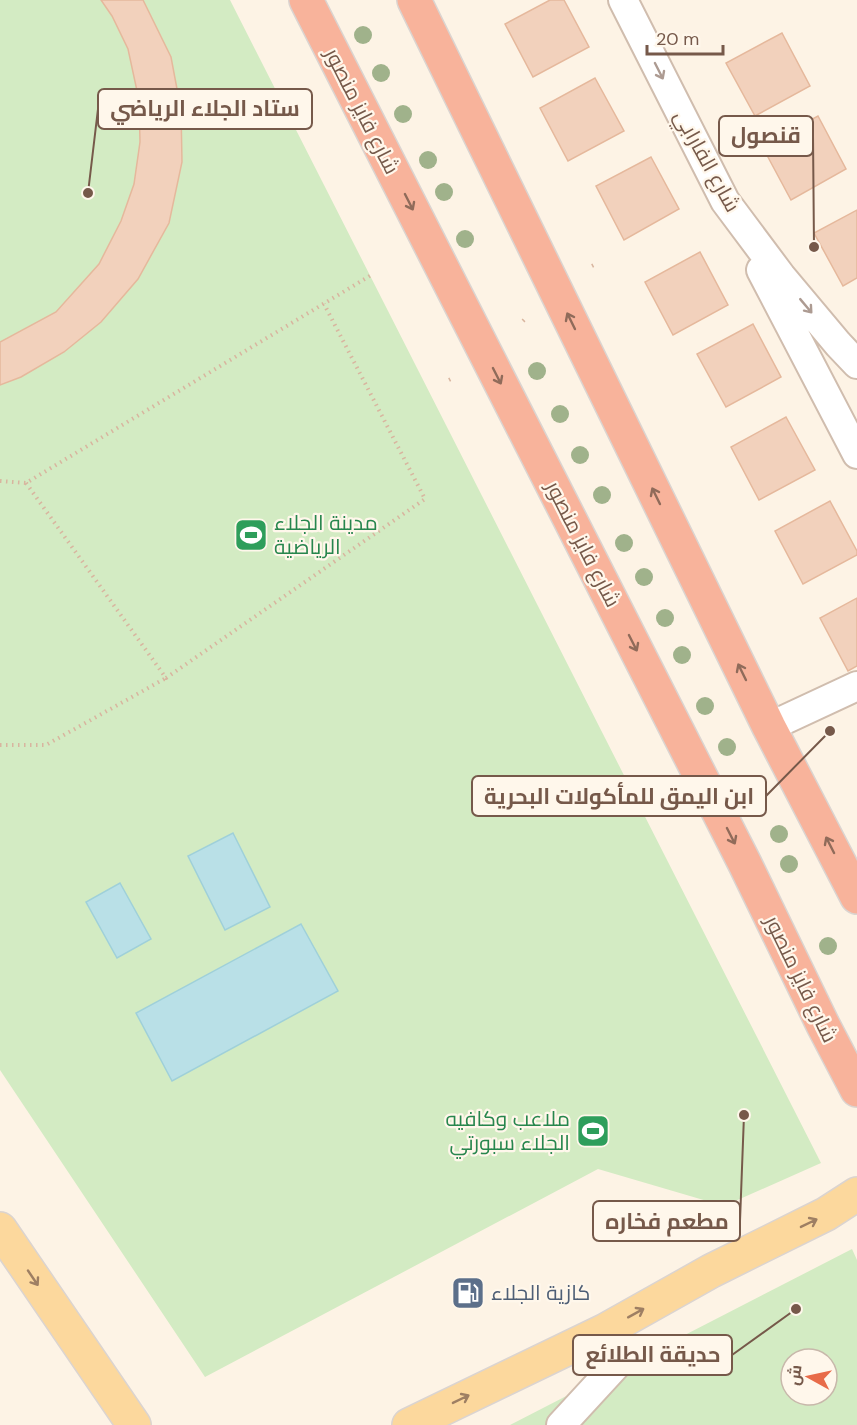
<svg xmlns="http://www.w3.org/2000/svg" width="857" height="1425" viewBox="0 0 857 1425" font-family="'DM Sans',Cairo,sans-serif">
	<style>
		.green { fill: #d3ebc3; fill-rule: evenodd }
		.water { fill: #b9e0e7; stroke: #9fd0d9; stroke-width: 1.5 }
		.building { fill: #f2d1bc; stroke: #e5b89c; stroke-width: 1.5 }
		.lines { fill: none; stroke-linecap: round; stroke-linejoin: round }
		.minor-casing { stroke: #d0bdae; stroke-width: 32 }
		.major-casing { stroke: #dbd4d0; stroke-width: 36 }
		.highway-casing { stroke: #dbd4d0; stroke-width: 36 }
		.path { stroke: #d8b59f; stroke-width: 4; stroke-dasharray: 1.5 4.5; stroke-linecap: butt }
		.minor { stroke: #fff; stroke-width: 28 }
		.major { stroke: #fcd89d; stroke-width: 33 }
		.highway { stroke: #f8b39b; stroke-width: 33 }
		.tree { fill: #a0b28b }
		.oneway { stroke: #ad9b92 }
		.oneway2 { stroke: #906b5a }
		.oneway3 { stroke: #9e7f63 }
		.labels { text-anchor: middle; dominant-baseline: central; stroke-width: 4.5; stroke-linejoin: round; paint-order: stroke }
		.street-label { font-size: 21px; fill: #76594a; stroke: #fff7eb }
		.leisure-label { font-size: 21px; fill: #27864d; stroke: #fff7eb; text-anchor: start }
		.service-label { font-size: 21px; fill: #4e5e75; stroke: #fff7eb; text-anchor: start }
		.leader { fill: none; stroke: #76594a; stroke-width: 2 }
		.callout-dot { fill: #76594a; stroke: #fff7eb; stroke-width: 2 }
		.callout { fill: #fff7eb; stroke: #76594a; stroke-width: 2 }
		.callout-label { font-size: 22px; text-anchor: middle; font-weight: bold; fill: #76594a }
	</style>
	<rect width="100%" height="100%" fill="#fdf3e5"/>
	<path class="green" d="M0,0H230L821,1163L724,1206L598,1169L205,1377L0,1070Z
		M852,1249L857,1260V1425H510ZM791,1359H827V1395H791Z"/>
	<path class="water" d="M233,833L270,907L225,930L188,856Z
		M120,883L151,939L117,958L86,902Z
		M301,924L338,991L172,1081L136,1013Z"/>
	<path class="building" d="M101,0H143L171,57L181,110L182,162L169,223L138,279L101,322L64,352L21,377L0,385V342L56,312L99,264L121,221L134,184L140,142L139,100L128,49L112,16Z
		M550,0H564L589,47L533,77L505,24Z
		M782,33L810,86L755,116L726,63Z
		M595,78L624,131L568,161L540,108Z
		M818,116L846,169L791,200L762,146Z
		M651,157L679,209L624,240L596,186Z
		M857,210V278L843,286L814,233Z
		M700,252L728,305L673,335L645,282Z
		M753,324L781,377L726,407L697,354Z
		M786,417L815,470L759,500L731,447Z
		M830,501L857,551V555L803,584L775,531Z
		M857,598V666L848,671L820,618Z"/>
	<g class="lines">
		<g class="minor-casing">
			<path id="minor" d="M623,0L725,201L781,276L838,344L857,364
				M761,270L857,454
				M769,727L857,686
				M561,1425L619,1362L606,1330"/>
		</g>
		<g class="major-casing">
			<path id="major" d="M0,1229L134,1425
				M409,1425L606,1330L711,1271L826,1214L857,1194"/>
		</g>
		<g class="highway-casing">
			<path id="highway" d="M306,0L745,864L823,1025L857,1090
				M414,0L769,727L857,897"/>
		</g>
		<path class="path" d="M592,266L594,265
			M523,321L525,319
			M449,380L451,379
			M0,481L26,483L373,274
			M26,483L166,678L425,499L324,304
			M0,745H46L166,678"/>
		<use href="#minor" class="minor"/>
		<use href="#major" class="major"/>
		<use href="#highway" class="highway"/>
	</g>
	<g class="tree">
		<circle cx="363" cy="35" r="9"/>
		<circle cx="381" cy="73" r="9"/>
		<circle cx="403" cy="114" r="9"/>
		<circle cx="428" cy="160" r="9"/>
		<circle cx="444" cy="192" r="9"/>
		<circle cx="465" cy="239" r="9"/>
		<circle cx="537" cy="371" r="9"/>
		<circle cx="560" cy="414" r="9"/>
		<circle cx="580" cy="455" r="9"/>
		<circle cx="602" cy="495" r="9"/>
		<circle cx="624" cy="543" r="9"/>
		<circle cx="644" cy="577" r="9"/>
		<circle cx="665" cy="618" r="9"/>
		<circle cx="682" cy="655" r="9"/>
		<circle cx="705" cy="706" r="9"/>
		<circle cx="727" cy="747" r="9"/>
		<circle cx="779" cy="834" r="9"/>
		<circle cx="789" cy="864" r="9"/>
		<circle cx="828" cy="946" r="9"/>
	</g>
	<defs><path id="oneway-shaft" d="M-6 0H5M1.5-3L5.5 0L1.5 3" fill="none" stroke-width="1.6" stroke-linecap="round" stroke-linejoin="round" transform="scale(1.5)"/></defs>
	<g class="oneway">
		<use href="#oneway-shaft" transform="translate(659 71) rotate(63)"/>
		<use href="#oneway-shaft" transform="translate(806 306) rotate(50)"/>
	</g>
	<g class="oneway2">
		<use href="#oneway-shaft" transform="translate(409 202) rotate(63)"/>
		<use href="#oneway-shaft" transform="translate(571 321) rotate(-116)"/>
		<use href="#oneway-shaft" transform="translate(497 376) rotate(63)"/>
		<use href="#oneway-shaft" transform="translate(656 496) rotate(-116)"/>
		<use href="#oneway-shaft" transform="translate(633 643) rotate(63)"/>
		<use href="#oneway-shaft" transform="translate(742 672) rotate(-116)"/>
		<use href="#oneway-shaft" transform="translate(731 836) rotate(63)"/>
		<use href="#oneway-shaft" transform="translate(830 845) rotate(-117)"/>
	</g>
	<g class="oneway3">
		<use href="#oneway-shaft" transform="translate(809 1223) rotate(-26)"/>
		<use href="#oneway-shaft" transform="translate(33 1278) rotate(56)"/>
		<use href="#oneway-shaft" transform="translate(636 1313) rotate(-29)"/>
		<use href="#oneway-shaft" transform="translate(461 1399) rotate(-26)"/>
	</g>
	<defs>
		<g id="stadium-square" transform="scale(1.725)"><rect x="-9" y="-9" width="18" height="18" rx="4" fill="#2e9e5b" stroke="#fff7eb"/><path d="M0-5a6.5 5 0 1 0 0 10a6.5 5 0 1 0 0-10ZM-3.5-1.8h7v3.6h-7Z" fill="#fff"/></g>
		<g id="fuel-square" transform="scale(1.725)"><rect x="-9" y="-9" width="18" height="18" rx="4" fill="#5c6f8a" stroke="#fff7eb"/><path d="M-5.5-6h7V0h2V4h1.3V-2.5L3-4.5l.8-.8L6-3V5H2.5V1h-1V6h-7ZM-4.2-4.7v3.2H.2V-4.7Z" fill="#fff"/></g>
	</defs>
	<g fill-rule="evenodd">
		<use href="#stadium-square" x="251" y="535"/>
		<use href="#stadium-square" x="593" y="1131"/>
		<use href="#fuel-square" x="468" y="1293"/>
	</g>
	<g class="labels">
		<g class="street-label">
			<text transform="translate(362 111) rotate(63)">شارع فايز منصور</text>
			<text transform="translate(707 161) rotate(61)">شارع الفارابي</text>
			<text transform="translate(583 544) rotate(63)">شارع فايز منصور</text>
			<text transform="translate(801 979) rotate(64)">شارع فايز منصور</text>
		</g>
		<g class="leisure-label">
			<text x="274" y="523">مدينة الجلاء<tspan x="274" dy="24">الرياضية</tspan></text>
			<text x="570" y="1119" text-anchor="end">ملاعب وكافيه<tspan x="570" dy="24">الجلاء سبورتي</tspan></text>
		</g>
		<g class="service-label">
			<text x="491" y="1293">كازية الجلاء</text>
		</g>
	</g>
	<path class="leader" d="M88 193L98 109M814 247L813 136M830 731L766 796M744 1115L740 1221M796 1309L732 1355"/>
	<g class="callout-dot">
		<circle cx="88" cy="193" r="6"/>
		<circle cx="814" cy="247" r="6"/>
		<circle cx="830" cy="731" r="6"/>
		<circle cx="744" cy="1115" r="6"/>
		<circle cx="796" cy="1309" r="6"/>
	</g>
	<g class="callout">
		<rect x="98" y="89" width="214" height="40" rx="6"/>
		<rect x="719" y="116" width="94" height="40" rx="6"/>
		<rect x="472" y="776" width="294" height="40" rx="6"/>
		<rect x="593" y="1201" width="147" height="40" rx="6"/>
		<rect x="573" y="1335" width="159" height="40" rx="6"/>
	</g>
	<g class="callout-label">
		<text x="205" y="116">ستاد الجلاء الرياضي</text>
		<text x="766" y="143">قنصول</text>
		<text x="619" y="804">ابن اليمق للمأكولات البحرية</text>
		<text x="667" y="1229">مطعم فخاره</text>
		<text x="653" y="1362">حديقة الطلائع</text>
	</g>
	<g transform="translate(809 1377) rotate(278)"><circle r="28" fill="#fff7eb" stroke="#c8b8ab" stroke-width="1.5"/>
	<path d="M0-4.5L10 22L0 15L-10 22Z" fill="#e86b48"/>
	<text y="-9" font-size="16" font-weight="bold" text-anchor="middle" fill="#76594a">ش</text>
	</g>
	<path d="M647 45v9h76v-9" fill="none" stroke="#76594a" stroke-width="3"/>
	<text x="656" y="45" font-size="18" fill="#76594a" stroke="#fff7eb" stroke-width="4.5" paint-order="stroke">20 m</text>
</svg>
